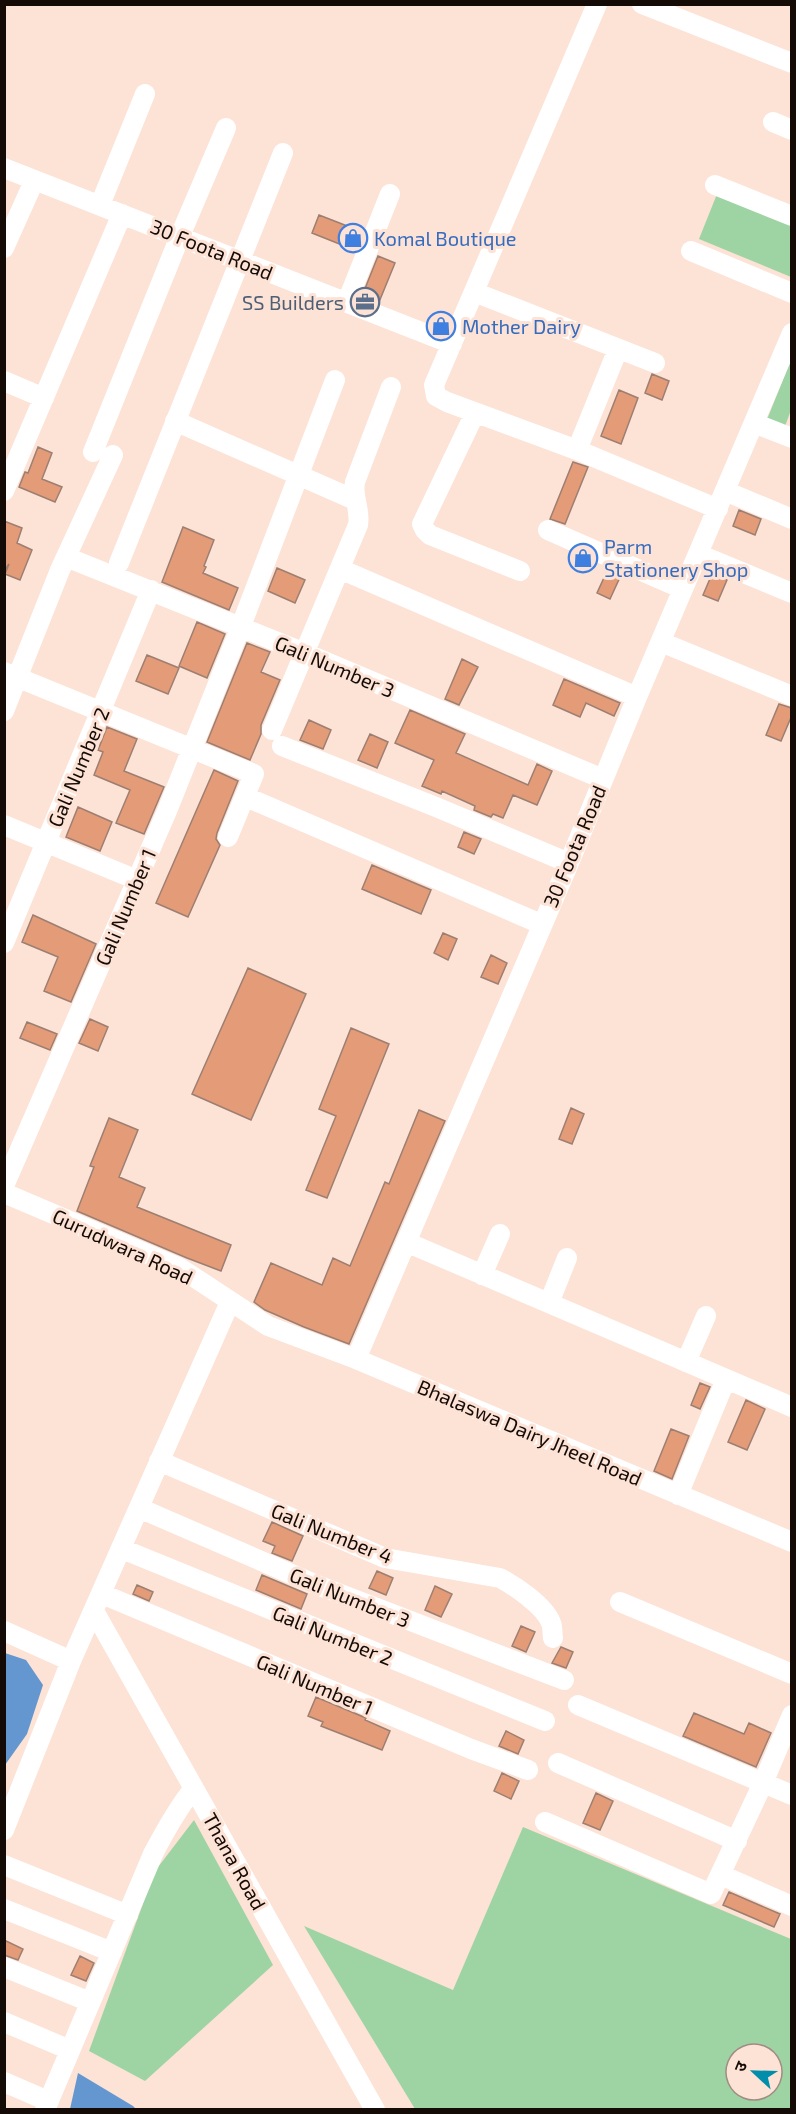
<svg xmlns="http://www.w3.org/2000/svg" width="796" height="2114" viewBox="0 0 796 2114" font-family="'Exo 2','Noto Sans Devanagari',sans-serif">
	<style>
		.green { fill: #9ed4a4; fill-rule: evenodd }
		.water { fill: #6497cf }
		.building { fill: #e49b78; stroke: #9d7f72; stroke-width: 1.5 }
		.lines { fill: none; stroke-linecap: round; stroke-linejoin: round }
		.minor { stroke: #fff; stroke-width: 20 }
		.labels { text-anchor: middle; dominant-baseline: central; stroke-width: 6; stroke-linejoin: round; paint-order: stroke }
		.shop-label { font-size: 20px; fill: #366cbe; stroke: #fde2d6; text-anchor: start }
		.street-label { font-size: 20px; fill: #150b06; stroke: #fde2d6 }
		.service-label { font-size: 20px; fill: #4e5e75; stroke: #fde2d6; text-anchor: end }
	</style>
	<rect width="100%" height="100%" fill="#fde2d6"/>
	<path class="green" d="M717,194L791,224V277L699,239Z
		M791,360V410L784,429L766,422Z
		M194,1820L273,1965L145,2081L89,2051L155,1871Z
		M523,1827L791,1939V2109H415L304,1926L453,1990ZM736,2054H772V2090H736Z"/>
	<path class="water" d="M5,1653L26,1660L43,1685L27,1734L5,1765Z
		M78,2073L133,2106L136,2109H70Z"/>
	<path class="building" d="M319,215L360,231L352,249L312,233Z
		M378,256L395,263L379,302L362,296Z
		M652,374L669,381L662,400L645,393Z
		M619,390L638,398L621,444L601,436Z
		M38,447L52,453L42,479L62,487L55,502L19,487L25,472L28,473Z
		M573,462L588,467L565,524L550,519Z
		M739,510L761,519L755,535L733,526Z
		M4,521L22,528L17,543L32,550L20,580L5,574L9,564L4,571Z
		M183,527L214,540L204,566L206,567L203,573L238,588L229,610L162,582Z
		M277,568L305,580L295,603L268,591Z
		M608,569L621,575L610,599L597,593Z
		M712,574L727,580L718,601L703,595Z
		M197,622L225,634L207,678L179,666Z
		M247,643L270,652L261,672L280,680L261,725V734L250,760L207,742Z
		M147,655L179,668L168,694L136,681Z
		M462,659L478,667L459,705L445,699Z
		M564,679L620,703L614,716L586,703L580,717L553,705Z
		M779,704L792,708V715L781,741L766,735Z
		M410,710L465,734L456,753L528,785L537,764L552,771L537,805L513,795L503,818L493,814L491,817L474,810L475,806L442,791L441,794L422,786L434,760L395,743Z
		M309,720L331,730L323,749L300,740Z
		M107,727L137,739L124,771L164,787L144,834L116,823L130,790L94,775L103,752L98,750Z
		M370,734L388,742L377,768L358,760Z
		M214,770L238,781L217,833L216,839L220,845L188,917L156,903Z
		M78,807L112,822L100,851L66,837Z
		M464,832L481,839L474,854L458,847Z
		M372,865L431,890L421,914L362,889Z
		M33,915L96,944L71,1002L44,991L58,957L22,942Z
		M443,933L457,939L448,960L434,953Z
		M491,955L507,963L498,984L481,977Z
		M248,968L306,994L251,1120L192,1094Z
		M90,1019L108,1027L98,1051L79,1043Z
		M27,1022L57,1034L50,1050L20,1038Z
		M351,1028L389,1044L327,1198L306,1190L336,1116L319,1109Z
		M571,1108L584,1114L572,1144L559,1139Z
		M419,1110L445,1121L349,1344L304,1327L265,1310L254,1302L271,1263L322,1285L333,1258L350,1266L385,1182L389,1184Z
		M109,1118L138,1130L119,1177L145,1188L137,1207L231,1245L221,1271L187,1258L77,1211L94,1167L90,1166Z
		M700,1383L710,1387L700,1409L691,1405Z
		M746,1400L765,1409L747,1450L728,1442Z
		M671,1429L689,1436L672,1479L654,1471Z
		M272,1522L303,1536L292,1561L272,1553L275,1546L263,1541Z
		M377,1571L393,1578L386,1595L369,1588Z
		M262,1575L307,1594L301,1609L256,1590Z
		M137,1585L153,1592L149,1601L133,1594Z
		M435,1586L452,1594L441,1617L425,1610Z
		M521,1626L535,1632L526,1652L512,1646Z
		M561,1647L573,1652L566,1668L552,1663Z
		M316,1697L366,1718L365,1720L390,1731L382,1750L321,1726L323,1722L308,1716Z
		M694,1713L744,1734L749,1723L771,1733L756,1767L683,1736Z
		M506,1731L524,1740L518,1754L499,1746Z
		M502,1773L519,1781L511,1799L494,1791Z
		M596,1793L613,1801L600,1830L583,1823Z
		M729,1892L780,1914L774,1927L723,1905Z
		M4,1940L23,1949L18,1960L4,1955Z
		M80,1956L94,1963L86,1981L71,1975Z"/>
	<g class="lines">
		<path class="minor" d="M597,4L434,385L436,396L447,402L577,450L718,509
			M642,4L792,63
			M773,122L792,130
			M4,168L452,344
			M715,185L792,216
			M100,205L145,94
			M4,248L34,181
			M691,251L792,293
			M474,292L655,363
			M347,302L390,194
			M4,381L44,398
			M475,413L422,524L425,530L430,535L520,571
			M175,421L355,500
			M754,423L792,438
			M577,450L618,349
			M93,452L180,236L226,128
			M4,491L122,214
			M725,491L792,519
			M548,530L683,589
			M698,554L792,593
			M66,557L305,653L603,779
			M119,563L283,153
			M340,569L637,697
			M661,642L792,696
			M4,672L254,774L228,837
			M4,711L60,570L113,455
			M272,730L358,525C361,510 352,497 355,482L391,387
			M282,746L436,807L569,863
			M246,797L541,924
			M4,825L137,880
			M4,943L151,590
			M4,1186L167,811L241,626L335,380
			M4,1193L180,1268L268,1326L356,1359L792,1542
			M406,1242L792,1407
			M482,1275L500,1234
			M549,1303L567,1258
			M356,1359L569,863L637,697L792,333
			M686,1362L706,1316
			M159,1461L385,1558L500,1578C515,1586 545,1606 551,1623C553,1627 552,1633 553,1638
			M678,1495L726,1379
			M139,1508L312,1583L564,1680
			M122,1549L545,1721
			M102,1594L471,1749L528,1770
			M620,1602L792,1674
			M94,1611L375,2110
			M4,1631L71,1661
			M578,1705L792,1795
			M558,1763L737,1841
			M545,1822L711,1894L763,1783L792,1715
			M4,1830L71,1661L230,1302
			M4,1865L128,1915
			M721,1875L792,1906
			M4,1909L112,1952
			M4,1967L90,2002
			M4,2022L70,2050
			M4,2082L48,2101
			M45,2110L153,1854C165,1831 177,1809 194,1788"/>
	</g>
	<defs>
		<g id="shop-ring" transform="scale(1.5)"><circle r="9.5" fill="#fde2d6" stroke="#3f7fe0" stroke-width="1.5"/><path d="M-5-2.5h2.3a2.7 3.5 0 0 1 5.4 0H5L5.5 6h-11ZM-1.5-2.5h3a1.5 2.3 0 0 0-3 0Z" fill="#3f7fe0"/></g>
		<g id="office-ring" transform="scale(1.5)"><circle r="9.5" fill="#fde2d6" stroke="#5c6f8a" stroke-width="1.5"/><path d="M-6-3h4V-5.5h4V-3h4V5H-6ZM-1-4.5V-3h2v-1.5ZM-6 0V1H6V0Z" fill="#5c6f8a"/></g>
	</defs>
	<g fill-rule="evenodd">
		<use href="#shop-ring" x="353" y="238"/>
		<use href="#office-ring" x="365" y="302"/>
		<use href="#shop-ring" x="441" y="326"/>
		<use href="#shop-ring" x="583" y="558"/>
	</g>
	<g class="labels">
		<g class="shop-label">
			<text x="374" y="238">Komal Boutique</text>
			<text x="462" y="326">Mother Dairy</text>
			<text x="604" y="546">Parm<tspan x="604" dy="23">Stationery Shop</tspan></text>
		</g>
		<g class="street-label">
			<text transform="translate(212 249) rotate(22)">30 Foota Road</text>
			<text transform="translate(335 666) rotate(23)">Gali Number 3</text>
			<text transform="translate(78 767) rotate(-67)">Gali Number 2</text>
			<text transform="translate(574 846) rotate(-67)">30 Foota Road</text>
			<text transform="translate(125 907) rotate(-67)">Gali Number 1</text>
			<text transform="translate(123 1246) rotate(25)">Gurudwara Road</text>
			<text transform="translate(530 1432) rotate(23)">Bhalaswa Dairy Jheel Road</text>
			<text transform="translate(332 1533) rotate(22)">Gali Number 4</text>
			<text transform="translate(350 1597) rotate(22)">Gali Number 3</text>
			<text transform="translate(333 1635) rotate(22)">Gali Number 2</text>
			<text transform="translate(315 1684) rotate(23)">Gali Number 1</text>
			<text transform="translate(235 1861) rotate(61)">Thana Road</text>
		</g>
		<g class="service-label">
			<text x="344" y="302">SS Builders</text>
		</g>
	</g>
	<rect width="796" height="2114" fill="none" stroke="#150b06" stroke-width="12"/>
	<g transform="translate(754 2072) rotate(292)"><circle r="28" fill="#fde2d6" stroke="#a08c83" stroke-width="1.5"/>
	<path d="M0-4.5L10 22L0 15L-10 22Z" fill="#008eaa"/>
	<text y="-9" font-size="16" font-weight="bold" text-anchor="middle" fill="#150b06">उ</text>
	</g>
</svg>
